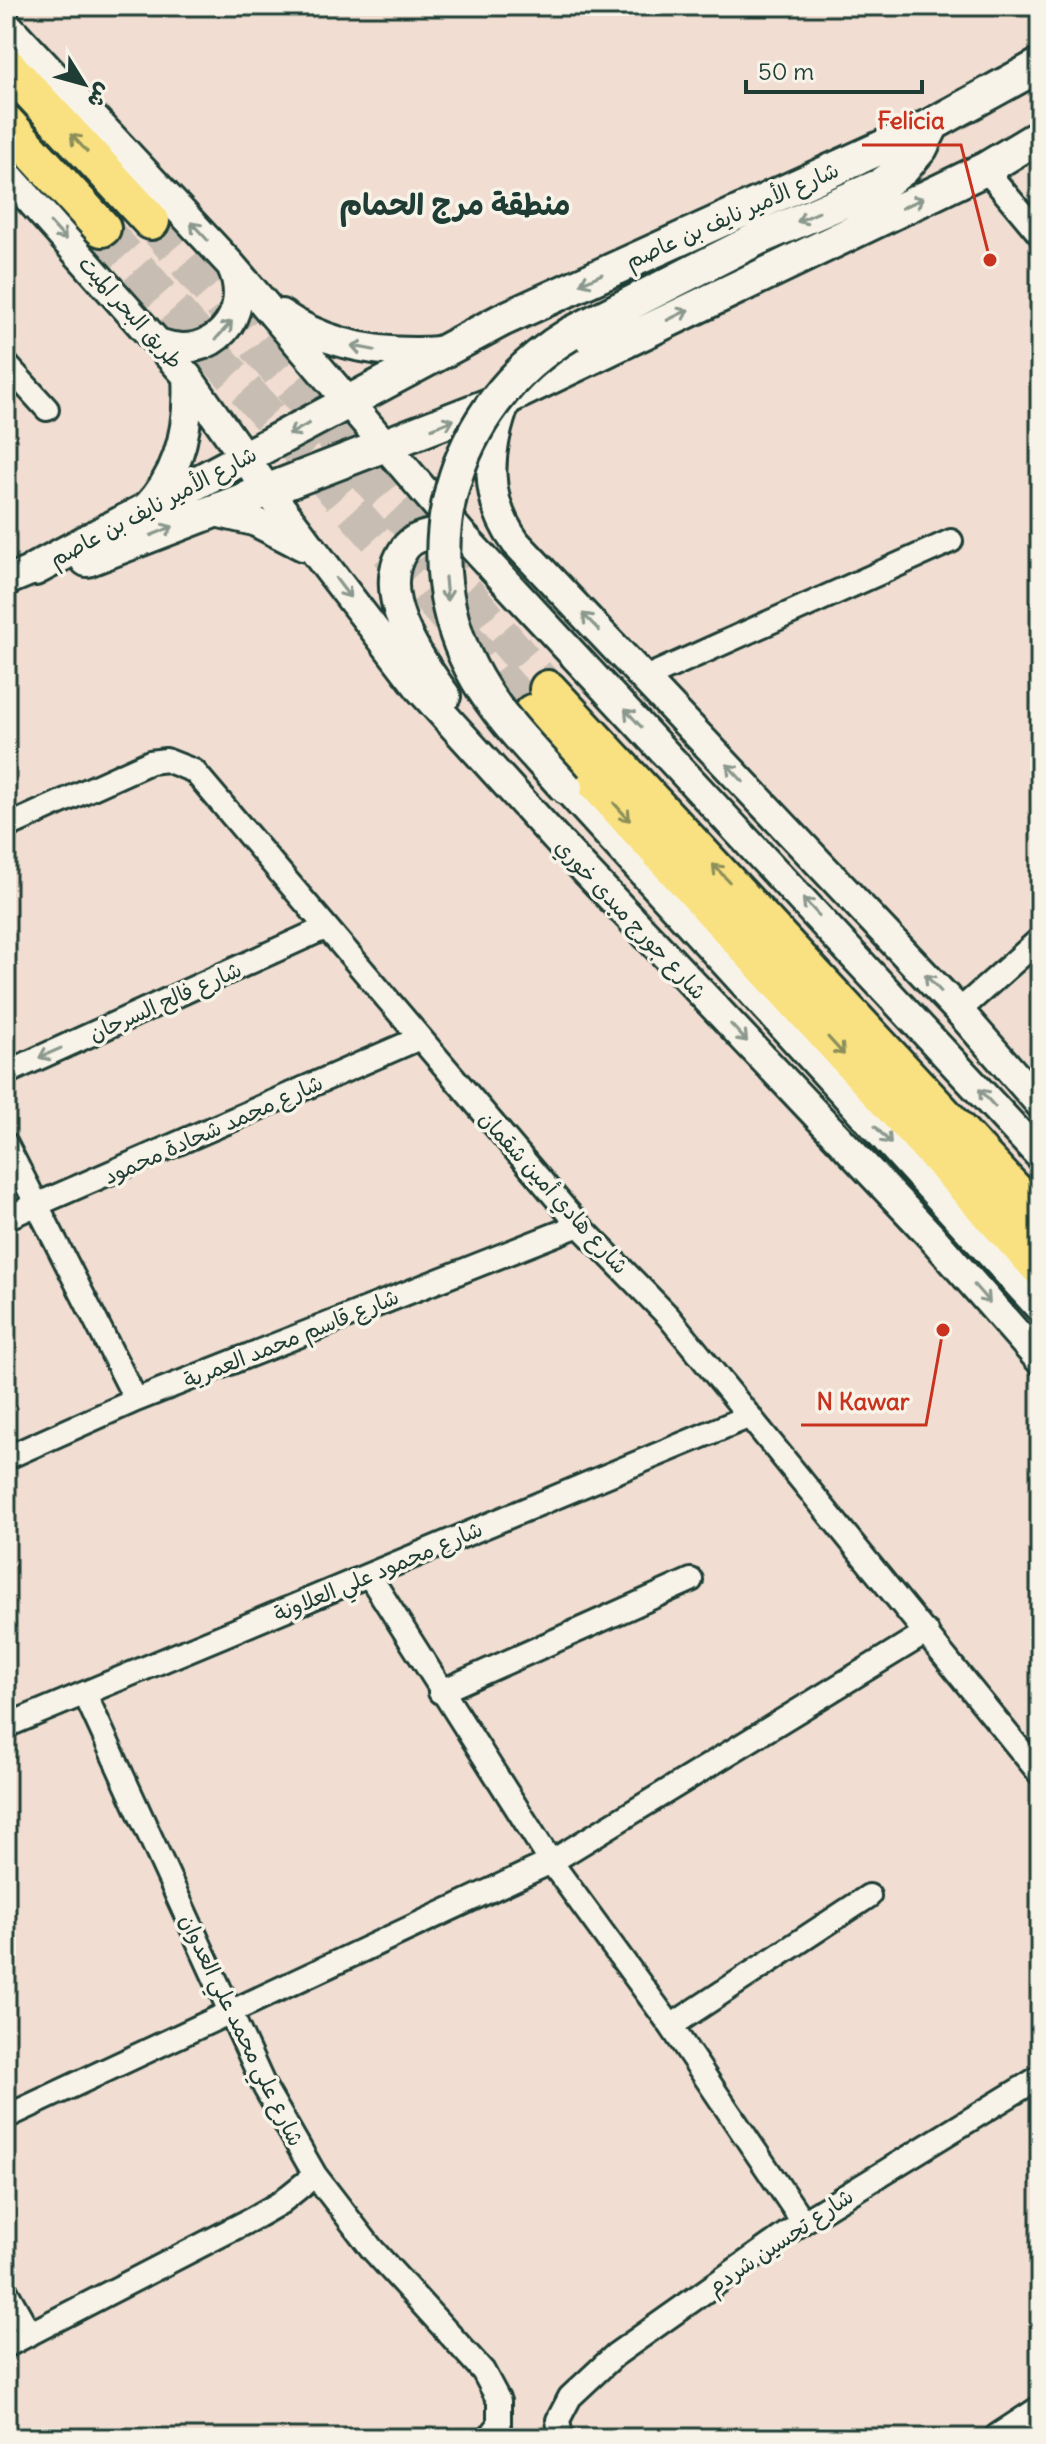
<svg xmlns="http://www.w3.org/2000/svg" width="1046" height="2444" viewBox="0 0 1046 2444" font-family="Delius,'Playpen Sans Arabic',sans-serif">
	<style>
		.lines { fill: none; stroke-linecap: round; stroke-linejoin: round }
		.primary-tunnel { stroke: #c7bdb2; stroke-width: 36; stroke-dasharray: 36 18; stroke-linecap: butt }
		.minor-casing { stroke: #1f3d34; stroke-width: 28 }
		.tertiary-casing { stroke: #1f3d34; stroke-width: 34 }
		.secondary-casing { stroke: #1f3d34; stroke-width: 38 }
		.primary-casing { stroke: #1f3d34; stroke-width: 42 }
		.minor { stroke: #f7f3e8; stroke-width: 22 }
		.tertiary { stroke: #f7f3e8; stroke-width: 28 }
		.secondary { stroke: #f7f3e8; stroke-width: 32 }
		.primary { stroke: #f9e181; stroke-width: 36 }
		.secondary-bridge-casing { stroke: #1f3d34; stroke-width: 38; stroke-linecap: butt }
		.secondary-bridge { stroke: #f7f3e8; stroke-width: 32 }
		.oneway { stroke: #8c8f5a }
		.oneway2 { stroke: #8b988e }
		.labels { text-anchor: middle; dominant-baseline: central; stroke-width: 7; stroke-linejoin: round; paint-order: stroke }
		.street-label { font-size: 22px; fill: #1f3d34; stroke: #f7f3e8 }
		.district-label { font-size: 30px; font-weight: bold; fill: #1f3d34; stroke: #f7f3e8 }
		.leader { fill: none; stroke: #c8321e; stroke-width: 3 }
		.callout-dot { fill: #c8321e; stroke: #f7f3e8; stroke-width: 3 }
		.callout-label { font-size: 24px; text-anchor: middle; font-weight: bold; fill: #c8321e; stroke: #f7f3e8; stroke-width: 7; stroke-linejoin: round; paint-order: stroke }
	</style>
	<rect width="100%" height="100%" fill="#f1ddd1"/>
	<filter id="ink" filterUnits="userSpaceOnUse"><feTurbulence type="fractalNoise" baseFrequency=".0125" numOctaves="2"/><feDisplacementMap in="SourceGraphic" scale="16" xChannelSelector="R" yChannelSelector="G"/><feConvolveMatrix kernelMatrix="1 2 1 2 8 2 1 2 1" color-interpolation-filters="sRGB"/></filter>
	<g filter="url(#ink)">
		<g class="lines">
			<path class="primary-tunnel" d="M151,221L548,689
				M102,228L532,713"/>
			<g class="minor-casing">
				<path id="minor" d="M985,169L1040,235
					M6,364L47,409
					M645,678L951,541
					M6,827L150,762L166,760L194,771L579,1225L668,1316L1040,1774
					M959,1011L1040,939
					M6,1073L325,928
					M6,1144L136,1400
					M6,1218L420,1038
					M6,1458L136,1400L579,1225
					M369,1575L551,1862L671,2026L803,2222
					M440,1692L691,1580
					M6,1726L750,1416
					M671,2026L869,1896
					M6,2117L551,1862L927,1632
					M315,2175L372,2249L483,2371L499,2401V2425L489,2438
					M6,2291L30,2334
					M6,2346L252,2219L280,2203L315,2175L265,2088L85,1694
					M561,2438L558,2420L570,2397L615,2355L803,2222L1040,2077"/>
			</g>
			<g class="tertiary-casing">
				<path id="tertiary" d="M6,24L231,265L463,536L1040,1156
					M6,173L187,376L269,492L420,689L569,853L930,1235L1040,1360
					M281,314C329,347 384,355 440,351
					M161,344C211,362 254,316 232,267
					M506,401C487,451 483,498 516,543L959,1011L1040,1104
					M146,508C181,472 190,425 187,376
					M211,511L254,521L303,546
					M6,581L35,569
					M446,696C420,659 372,593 405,548C418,531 445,532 463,536
					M566,788L1040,1308
					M999,2438L1040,2411"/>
			</g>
			<g class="secondary-casing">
				<path id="secondary" d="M570,334L759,238L881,185L903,169L921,148L933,124
					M87,560L507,398L985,169L1040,136
					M35,569L502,320L933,124L1040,65"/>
			</g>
			<g class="primary-casing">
				<path id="primary" d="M6,65L151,221
					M6,123L102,228
					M548,689L1040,1218
					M532,713L1040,1268"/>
			</g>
			<use href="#minor" class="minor"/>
			<use href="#tertiary" class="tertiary"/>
			<use href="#secondary" class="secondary"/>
			<use href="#primary" class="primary"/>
			<g class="secondary-bridge-casing">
				<path id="secondary-bridge" d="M566,788C535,753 500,719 477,679C407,557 450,406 570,334"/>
			</g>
			<use href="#secondary-bridge" class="secondary-bridge"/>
		</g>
		<defs><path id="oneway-shaft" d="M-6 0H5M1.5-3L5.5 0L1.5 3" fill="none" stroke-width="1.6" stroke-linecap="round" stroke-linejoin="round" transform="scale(2)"/></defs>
		<g class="oneway">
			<use href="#oneway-shaft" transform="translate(79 143) rotate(-133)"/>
			<use href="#oneway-shaft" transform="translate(622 812) rotate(48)"/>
			<use href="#oneway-shaft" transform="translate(721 873) rotate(-133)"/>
			<use href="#oneway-shaft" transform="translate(836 1046) rotate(48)"/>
		</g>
		<g class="oneway2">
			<use href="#oneway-shaft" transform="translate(913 203) rotate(-25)"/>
			<use href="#oneway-shaft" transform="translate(808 217) rotate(156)"/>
			<use href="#oneway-shaft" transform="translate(58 231) rotate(48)"/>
			<use href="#oneway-shaft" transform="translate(199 231) rotate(-133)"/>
			<use href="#oneway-shaft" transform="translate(591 279) rotate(156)"/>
			<use href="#oneway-shaft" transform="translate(678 315) rotate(-26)"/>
			<use href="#oneway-shaft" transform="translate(224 330) rotate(-48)"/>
			<use href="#oneway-shaft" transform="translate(363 348) rotate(-169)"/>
			<use href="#oneway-shaft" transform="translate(443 424) rotate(-22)"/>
			<use href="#oneway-shaft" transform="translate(299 429) rotate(151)"/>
			<use href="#oneway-shaft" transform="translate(162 531) rotate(-22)"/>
			<use href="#oneway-shaft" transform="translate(343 588) rotate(53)"/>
			<use href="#oneway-shaft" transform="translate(446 589) rotate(85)"/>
			<use href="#oneway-shaft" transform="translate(591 622) rotate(-134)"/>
			<use href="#oneway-shaft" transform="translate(633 718) rotate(-133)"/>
			<use href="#oneway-shaft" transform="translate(735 773) rotate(-133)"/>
			<use href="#oneway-shaft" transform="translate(811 907) rotate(-133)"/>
			<use href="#oneway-shaft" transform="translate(933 983) rotate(-133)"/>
			<use href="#oneway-shaft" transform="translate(739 1033) rotate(47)"/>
			<use href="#oneway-shaft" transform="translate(50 1053) rotate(156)"/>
			<use href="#oneway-shaft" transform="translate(987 1098) rotate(-132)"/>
			<use href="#oneway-shaft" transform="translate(883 1135) rotate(48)"/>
			<use href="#oneway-shaft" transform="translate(982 1294) rotate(49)"/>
		</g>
	</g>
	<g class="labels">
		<g class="street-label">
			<text transform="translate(732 215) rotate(-24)">شارع الأمير نايف بن عاصم</text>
			<text transform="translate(131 312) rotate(48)">طريق البحر الميت</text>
			<text transform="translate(153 506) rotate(-28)">شارع الأمير نايف بن عاصم</text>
			<text transform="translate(631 919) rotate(47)">شارع جورج مبدى خوري</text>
			<text transform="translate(165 1001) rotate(-24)">شارع فالح السرحان</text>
			<text transform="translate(213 1129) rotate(-24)">شارع محمد شحادة محمود</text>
			<text transform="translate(554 1192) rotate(48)">شارع هادي أمين شقمان</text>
			<text transform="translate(291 1338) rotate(-22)">شارع قاسم محمد العمرية</text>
			<text transform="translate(378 1571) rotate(-23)">شارع محمود علي العلاونة</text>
			<text transform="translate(242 2030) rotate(64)">شارع علي محمد علي العدوان</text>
			<text transform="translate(780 2241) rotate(-34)">شارع تحسين شردم</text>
		</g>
		<g class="district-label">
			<text x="455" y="204">منطقة مرج الحمام</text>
		</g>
	</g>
	<path class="leader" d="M990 260L961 145H862M943 1330L926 1425H801"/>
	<g class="callout-dot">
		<circle cx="990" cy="260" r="8"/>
		<circle cx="943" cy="1330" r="8"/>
	</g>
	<g class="callout-label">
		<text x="911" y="129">Felicia</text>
		<text x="863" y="1410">N Kawar</text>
	</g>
	<rect width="1046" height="2444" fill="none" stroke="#f7f3e8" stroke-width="32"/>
	<rect x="16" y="16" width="1014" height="2412" fill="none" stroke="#1f3d34" stroke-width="3" filter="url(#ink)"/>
	<g transform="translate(84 84) rotate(127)" stroke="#f7f3e8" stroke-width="6" paint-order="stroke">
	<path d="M0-6L14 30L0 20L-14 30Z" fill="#1f3d34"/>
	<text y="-12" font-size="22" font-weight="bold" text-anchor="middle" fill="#1f3d34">ش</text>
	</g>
	<path d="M746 80v12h176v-12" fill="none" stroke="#1f3d34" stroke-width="4"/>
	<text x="758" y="80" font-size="24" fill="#1f3d34" stroke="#f7f3e8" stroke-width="6" paint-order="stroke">50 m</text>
</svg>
